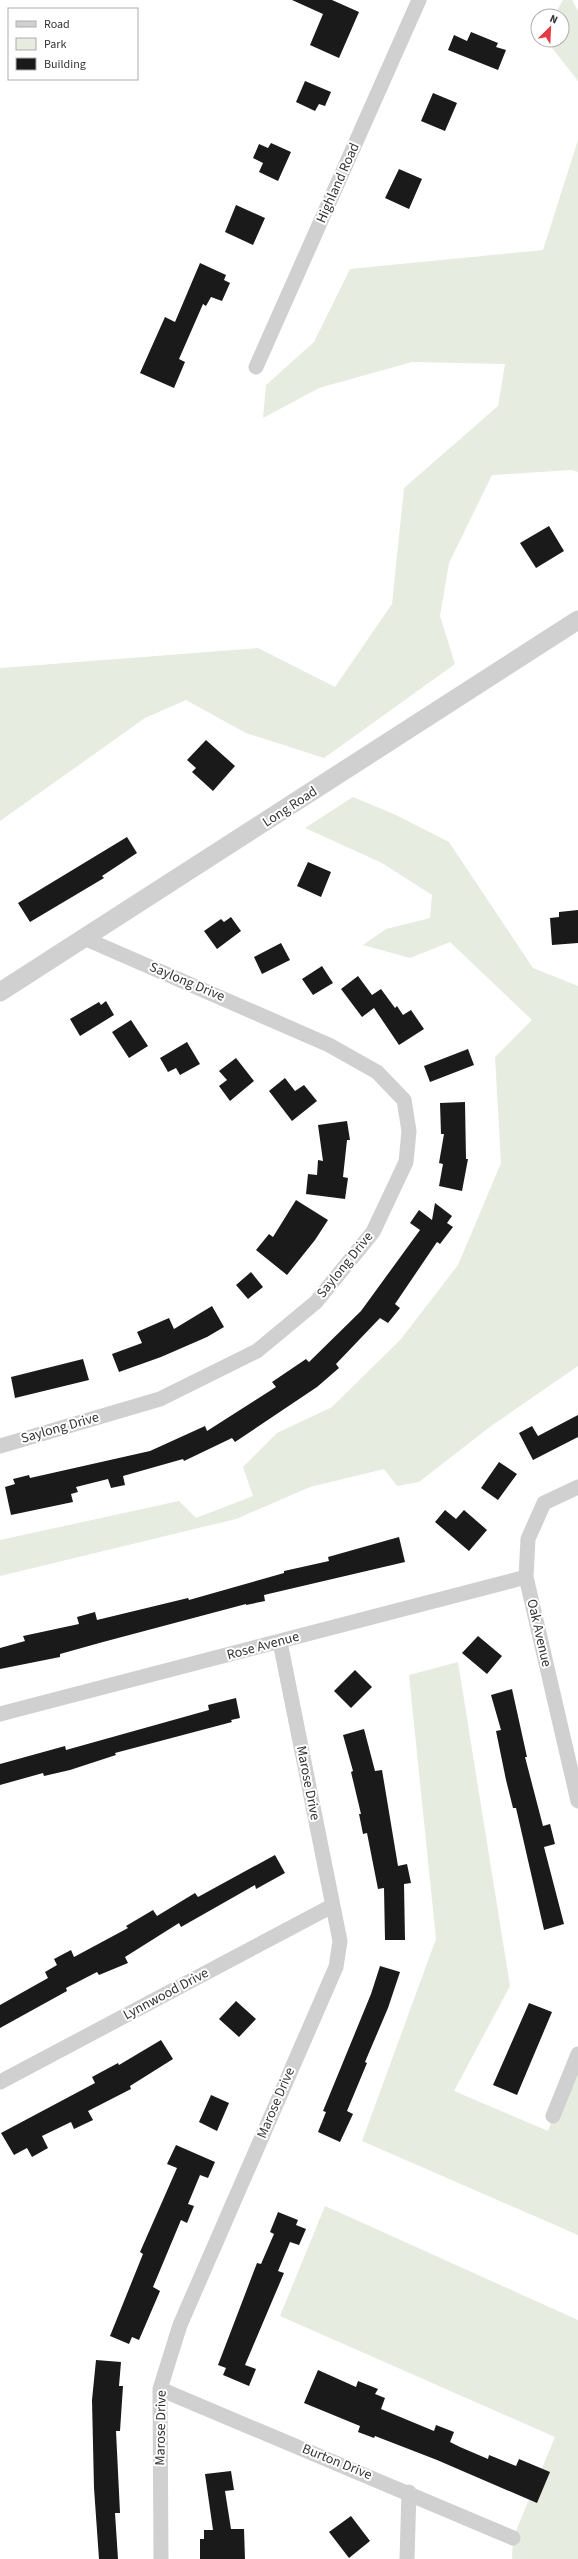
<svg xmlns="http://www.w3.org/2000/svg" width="578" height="2559" viewBox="0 0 578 2559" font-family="'Source Sans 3',sans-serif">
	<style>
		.green { fill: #e6ecdf }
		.building { fill: #1a1a1a }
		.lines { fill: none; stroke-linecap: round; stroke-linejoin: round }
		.minor { stroke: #d0d0d0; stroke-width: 15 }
		.tertiary { stroke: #d0d0d0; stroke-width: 19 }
		.labels { text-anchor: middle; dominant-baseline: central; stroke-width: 4; stroke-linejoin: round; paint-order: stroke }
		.street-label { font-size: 14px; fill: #333; stroke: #fff }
	</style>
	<rect width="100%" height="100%" fill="#fff"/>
	<path class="green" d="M563,0H572L578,11V81L546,40H562V16H554Z
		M578,140V472L572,470L492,475L449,563L440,616L455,664L324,758L246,733L186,700L145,718L0,821V668L258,648L335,687L392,604L404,488L498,406L505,364L412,362L319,388L263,418L266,385L314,342L350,269L543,250Z
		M353,797L396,815L449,842L533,968L578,986V1366L491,1426L419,1482L397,1486L384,1469L310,1487L236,1519L0,1576V1540L179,1501L196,1518L253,1496L243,1467L277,1433L332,1407L401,1339L458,1265L501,1163L495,1057L532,1020L450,942L410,958L363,945L386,929L430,918L432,895L382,863L305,828Z
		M458,1662L510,1986L454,2091L548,2131L575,2061H578V2235L362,2141L436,1939L409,1675Z
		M325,2206L578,2320V2559H512L513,2538L555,2437L280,2316Z"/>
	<path class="building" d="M292,0H332L359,12L339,58L310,45L323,14Z
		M471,32L498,43L496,47L506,50L498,70L448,50L454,35L467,41Z
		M305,81L331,92L325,106L319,104L315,111L296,102Z
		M433,93L457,103L445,131L421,121Z
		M271,143L291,152L278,181L259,172L263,163L253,158L259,144L268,148Z
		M399,169L422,179L409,209L385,198Z
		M236,205L265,218L253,245L225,232Z
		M200,263L226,275L224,280L230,283L222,301L211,297L206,306L203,304L179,359L185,362L174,388L140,373L165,317L175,322Z
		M549,526L564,551L536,568L520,543Z
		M206,740L235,766L213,791L192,772L196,768L187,760Z
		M127,837L137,853L102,876L104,878L30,922L18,903Z
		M308,862L331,872L321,897L297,886Z
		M578,910V943L552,945L550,918L559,917V912Z
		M231,917L241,931L217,949L204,931L221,919L224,922Z
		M281,943L290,960L262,974L254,957Z
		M322,966L333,983L313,995L302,979Z
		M358,976L372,995L381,989L395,1008L397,1006L403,1015L411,1010L424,1029L399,1045L374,1008L362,1017L341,989Z
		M106,1001L114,1015L80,1036L70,1019L99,1002L101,1005Z
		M131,1020L148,1046L129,1058L112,1032Z
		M187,1042L200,1064L180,1075L176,1068L168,1072L160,1058Z
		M468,1049L474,1065L430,1082L424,1066Z
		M236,1058L254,1081L230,1101L219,1086L227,1080L219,1071Z
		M285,1078L295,1091L304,1085L317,1101L292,1121L269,1091Z
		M465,1102L466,1159H468L462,1191L439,1186L443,1164L439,1163L444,1134H441L440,1103Z
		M347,1121L350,1140H347L343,1177L348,1178L345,1199L306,1194L308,1174L317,1175L318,1160L323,1161L318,1125Z
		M296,1200L328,1220L315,1240L287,1275L256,1250L269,1234L273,1237Z
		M435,1203L452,1216L447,1223L453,1227L440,1244L437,1242L395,1304L400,1308L388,1323L380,1318L336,1364L339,1368L317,1387L235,1442L232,1438L184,1461L183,1459L123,1476L125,1485L111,1488L108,1479L76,1487L78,1492L71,1494L73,1502L11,1515L5,1487L15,1484L13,1479L29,1475L30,1478L150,1451L205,1426L207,1431L276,1387L272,1382L306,1359L309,1362L361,1311L420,1230L410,1223L419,1210L432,1220Z
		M251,1272L263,1287L248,1299L236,1285Z
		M212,1306L224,1327L207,1337L161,1357L119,1372L112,1354L142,1343L137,1332L169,1318L174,1329Z
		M83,1359L89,1380L15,1398L11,1377Z
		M578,1415V1437L533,1460L519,1433L532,1426L538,1436Z
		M499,1462L517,1474L498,1500L481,1488Z
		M445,1510L456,1519L464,1510L487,1530L469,1551L435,1522Z
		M399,1537L405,1562L264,1595L265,1601L246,1605V1604L103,1642L60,1654V1657L0,1669V1648L25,1641L23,1636L79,1624L77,1617L95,1612L97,1620L188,1598L189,1600L284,1573V1571L329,1561L328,1557Z
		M478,1636L502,1656L487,1674L462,1653Z
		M355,1670L372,1687L351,1708L334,1691Z
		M512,1689L527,1757H525L543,1826L550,1824L555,1844L544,1847L564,1924L544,1930L516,1808H513L506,1780L496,1731L501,1730L491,1695Z
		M236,1698L240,1718L231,1720L232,1722L115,1753L116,1755L70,1770L44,1776L43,1773L0,1785V1764L65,1746L66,1750L209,1710L208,1705Z
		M364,1729L375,1771L382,1770L398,1866L407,1864L411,1883L404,1884L405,1940H385L384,1888L378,1889L367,1833L363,1834L359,1814H361L351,1772L353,1771L343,1735Z
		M275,1855L285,1873L256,1889L255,1885L181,1927L179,1923L125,1957L128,1963L99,1975L97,1972L66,1988L67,1991L0,2028V2005L48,1978L45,1972L57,1965L54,1959L71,1950L74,1957L128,1928L126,1926L153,1910L157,1916L195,1893L198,1897Z
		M380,1966L400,1972L388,2008L365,2062L367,2063L347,2111L353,2114L340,2142L318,2132L326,2112L323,2111L371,1994Z
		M236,2001L256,2019L239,2037L219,2019Z
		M529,2003L552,2012L517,2095L493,2085Z
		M161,2040L173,2059L130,2086L131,2089L88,2111L93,2120L74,2129L71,2122L42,2136L48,2148L32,2157L27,2148L14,2155L1,2133L95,2083L92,2077L118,2063L119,2065Z
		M211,2095L229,2103L217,2131L199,2122Z
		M176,2145L215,2162L208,2178L200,2175L188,2204L194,2206L187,2223L181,2220L153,2287L160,2291L139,2340L132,2337L129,2344L110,2336L143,2254L140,2252L177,2168L167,2164Z
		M278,2212L298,2220L296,2225L306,2229L299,2245L290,2242L278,2271L284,2273L245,2365L256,2369L249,2386L223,2375L226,2368L218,2365L257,2263L261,2264L274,2234L270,2232Z
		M96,2360L121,2362L119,2386H123L120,2431H116L120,2513H115L118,2559H99L94,2488L92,2400Z
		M318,2370L356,2387L358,2381L378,2389L375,2394L385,2398L381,2409L434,2431L436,2425L454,2432L450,2442L460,2447L488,2459L489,2455L516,2466L519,2459L550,2472L537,2503L437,2460L375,2436L374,2438L358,2432L360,2426L304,2403Z
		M231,2471L234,2490L225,2491L231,2529H244L245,2559H200V2539H204V2530H213L205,2474Z
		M351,2516L370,2541L349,2558L329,2532Z"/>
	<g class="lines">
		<path class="minor" d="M256,367L419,0
			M0,1446L160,1399L257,1351L316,1302L373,1232L406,1162L409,1131L404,1100L377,1072L329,1045L86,939
			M578,1487L544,1503L528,1539L526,1577L578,1801
			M0,1714L526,1577
			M0,2082L332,1906
			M553,2116L578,2054
			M160,2389L513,2538
			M161,2559L160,2389L180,2325L336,1967L340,1941L280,1642
			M407,2559L409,2492"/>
		<path class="tertiary" d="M0,992L578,620"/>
	</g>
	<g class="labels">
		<g class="street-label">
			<text transform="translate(338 183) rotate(-66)">Highland Road</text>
			<text transform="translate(290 807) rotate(-33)">Long Road</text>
			<text transform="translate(187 982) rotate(23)">Saylong Drive</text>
			<text transform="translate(345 1265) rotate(-51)">Saylong Drive</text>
			<text transform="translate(60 1428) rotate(-16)">Saylong Drive</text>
			<text transform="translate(539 1633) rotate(77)">Oak Avenue</text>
			<text transform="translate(263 1646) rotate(-15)">Rose Avenue</text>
			<text transform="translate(308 1783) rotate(79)">Marose Drive</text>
			<text transform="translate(166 1994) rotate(-28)">Lynnwood Drive</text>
			<text transform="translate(276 2103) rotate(-67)">Marose Drive</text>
			<text transform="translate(161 2428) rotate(-89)">Marose Drive</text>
			<text transform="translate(337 2462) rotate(22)">Burton Drive</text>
		</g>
	</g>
	<rect x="8" y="8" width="130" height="72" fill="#ffffff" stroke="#adadad"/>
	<rect x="16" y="21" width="20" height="6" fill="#d0d0d0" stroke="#adadad"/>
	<text x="44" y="28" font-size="12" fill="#333333">Road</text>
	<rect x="16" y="38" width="20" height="12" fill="#e6ecdf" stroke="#adadad"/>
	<text x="44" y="48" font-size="12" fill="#333333">Park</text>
	<rect x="16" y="58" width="20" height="12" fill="#1a1a1a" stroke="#adadad"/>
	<text x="44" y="68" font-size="12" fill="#333333">Building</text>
	<g transform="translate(550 28) rotate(24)"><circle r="19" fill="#ffffff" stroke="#adadad"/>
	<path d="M0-3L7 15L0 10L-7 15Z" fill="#e63946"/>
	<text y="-6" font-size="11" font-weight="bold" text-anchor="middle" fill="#333333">N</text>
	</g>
</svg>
